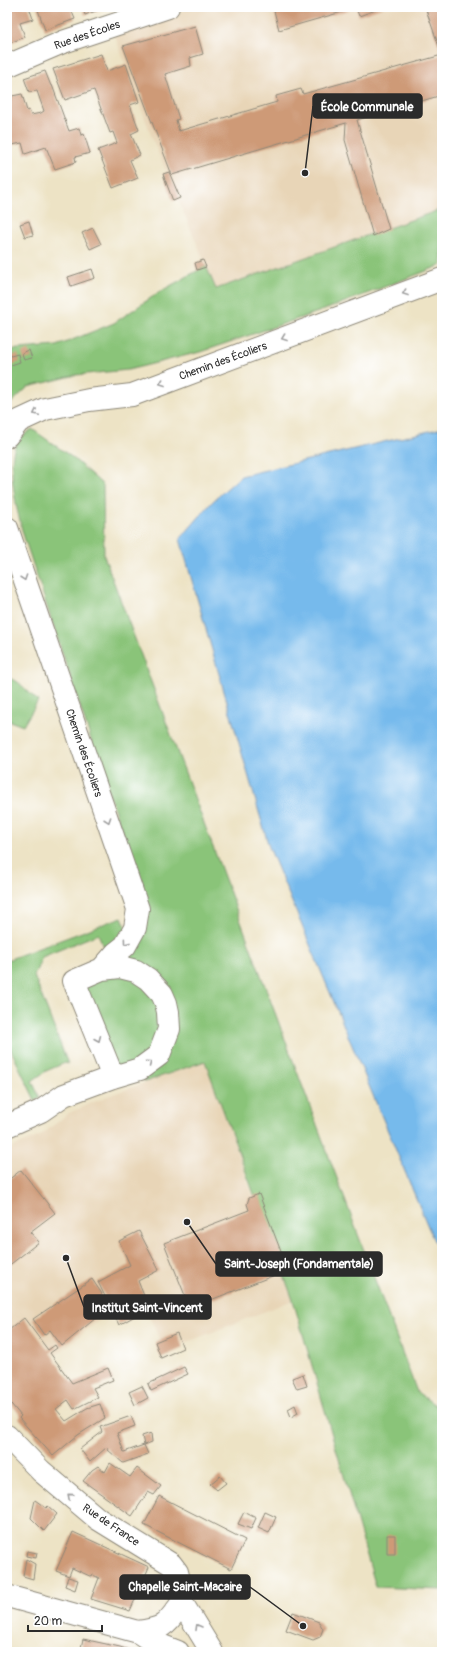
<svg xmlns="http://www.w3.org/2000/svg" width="449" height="1659" viewBox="0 0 449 1659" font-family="Pangolin,sans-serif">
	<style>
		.built { fill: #e8d5b7 }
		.green { fill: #8ac479; stroke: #5a7852 }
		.water { fill: #76baec; stroke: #50728c }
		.building { fill: #ce9a77 }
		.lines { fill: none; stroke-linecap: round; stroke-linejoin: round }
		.minor-casing { stroke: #8c8778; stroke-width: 24 }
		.minor { stroke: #fff; stroke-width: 22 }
		.oneway { stroke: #a0a0a0 }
		.labels { text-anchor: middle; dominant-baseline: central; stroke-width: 3; stroke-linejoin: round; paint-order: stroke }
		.street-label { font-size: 11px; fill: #2b2b2b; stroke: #fff }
		.leader { fill: none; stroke: #2b2b2b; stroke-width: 1.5 }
		.callout-dot { fill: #2b2b2b; stroke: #fff; stroke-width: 1.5 }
		.callout { fill: #2b2b2b; stroke: #2b2b2b; stroke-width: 1.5 }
		.callout-label { font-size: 12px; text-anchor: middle; font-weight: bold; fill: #fff }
	</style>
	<rect width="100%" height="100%" fill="#fff"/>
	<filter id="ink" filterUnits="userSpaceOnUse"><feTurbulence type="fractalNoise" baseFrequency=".025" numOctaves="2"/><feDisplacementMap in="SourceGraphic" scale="8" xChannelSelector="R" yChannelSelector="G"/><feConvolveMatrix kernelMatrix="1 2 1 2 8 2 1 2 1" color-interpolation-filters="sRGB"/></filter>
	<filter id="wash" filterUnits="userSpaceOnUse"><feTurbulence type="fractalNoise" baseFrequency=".012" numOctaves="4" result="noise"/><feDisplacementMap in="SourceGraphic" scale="16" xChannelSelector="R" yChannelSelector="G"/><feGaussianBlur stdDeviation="0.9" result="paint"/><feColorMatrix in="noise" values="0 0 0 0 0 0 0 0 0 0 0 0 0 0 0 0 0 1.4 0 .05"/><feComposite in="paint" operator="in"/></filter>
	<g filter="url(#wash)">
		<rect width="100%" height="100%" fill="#ede3c5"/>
		<path class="built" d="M192,7H442V209L216,289L152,138L114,33Z
			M205,1061L255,1203L293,1300L165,1351L137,1290L7,1394V1150L40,1136L69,1113L108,1096Z"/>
		<path class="green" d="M442,209V265L324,310L200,352L128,370L76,375L28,387L7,407V350L57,346L114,323L161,291L206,266L216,289Z
			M32,429L73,458L103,485L104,556L417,1392L442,1410V1590L376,1587L293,1300L205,1061L145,1082L140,1069L113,1077L74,981L112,948L103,945L98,934L42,957L34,976L68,1064L65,1063L46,1071L32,1081L40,1098L35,1100L7,1042V960L122,917L130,936L138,909L149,906L112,803L24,537C18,516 4,459 18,441C22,436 28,432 32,429Z
			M7,677L18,682L38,701L23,726L7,720Z"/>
		<path class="water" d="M442,428V1260L269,847L180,539L213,501L241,476Z"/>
		<g id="blocks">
			<path class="building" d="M7,7H29L33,19L20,23L25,37L7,44Z
				M37,7H70L75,19L45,30Z
				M82,7H107L85,15Z
				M273,7H384L359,16L356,8L279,30Z
				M425,7H442V55Z
				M195,26L203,54L190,58L191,66L165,74L179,119L176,120L179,131L277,102L276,96L301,89L303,94L442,55V95L357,120L389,229L373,236L345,140L346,123L172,175L123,46Z
				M101,54L107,71L126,64L139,102L130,105L139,130L131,134L140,155L130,160L138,178L113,188L98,150L117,143L113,132L110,133L94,90L65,100L53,69Z
				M45,71L51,86L52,85L69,131L79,128L81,135L84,134L90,153L75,157L76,162L55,169L46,147L25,154L22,143L7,146V97L22,94L27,111L29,110L31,115L41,113L44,111L37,91L29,92L24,78Z
				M169,172L180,198L173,201L163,174Z
				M29,221L33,235L25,237L20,224Z
				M93,228L101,244L90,249L82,233Z
				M203,260L206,267L197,270L195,263Z
				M92,269L95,278L71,286L68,277Z
				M29,350L32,358L24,360L22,353Z
				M18,354L20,362L8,366L7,357Z
				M21,1170L55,1213L30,1232L39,1242L7,1267V1181Z
				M259,1194L288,1270L190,1308L164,1243L249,1210L247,1204L249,1198Z
				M139,1231L159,1270L138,1281L149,1308L119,1325L98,1282L130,1265L119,1241Z
				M92,1279L102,1294L100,1296L108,1308L62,1346L50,1330L44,1335L33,1319Z
				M24,1318L48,1350L55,1345L57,1348L50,1353L72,1383L108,1368L113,1380L93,1388L98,1397L74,1409L68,1400L56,1409L66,1421L87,1408L100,1404L105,1418L78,1435L53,1456L19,1418L21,1416L7,1399V1328L9,1330Z
				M177,1333L183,1348L161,1358L155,1342Z
				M184,1367L188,1374L151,1391L148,1384Z
				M303,1374L307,1386L297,1389L292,1378Z
				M142,1386L148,1398L135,1405L129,1392Z
				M295,1405L298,1413L291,1417L288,1409Z
				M131,1416L135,1426L117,1433L124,1452L144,1445L148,1454L123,1463L108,1450L107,1447L90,1462L80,1449L102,1432L100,1427Z
				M151,1433L152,1442L144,1445L142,1436Z
				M110,1463L130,1477L137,1468L161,1486L154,1495L148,1492L132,1516L83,1481L92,1470L98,1466L105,1472Z
				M220,1476L226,1483L217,1490L210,1484Z
				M159,1496L245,1540L231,1569L144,1525Z
				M35,1500L46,1508L48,1506L57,1514L44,1531L31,1518Z
				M244,1512L256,1518L251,1529L238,1524Z
				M265,1512L276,1517L269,1533L258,1528Z
				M73,1532L149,1567L130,1611L91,1599L99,1578L93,1575L92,1577L72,1568L69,1576L56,1571Z
				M387,1535H395V1554H387Z
				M27,1551L37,1553L36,1558L26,1556Z
				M26,1559L35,1564L33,1579L23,1576Z
				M68,1577L78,1580L75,1590L65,1586Z
				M293,1612L319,1622L323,1629L320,1637L313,1640L286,1630Z
				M83,1639L120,1647L135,1652H80Z"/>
		</g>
	</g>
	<g filter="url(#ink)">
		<use href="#blocks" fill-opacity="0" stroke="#8c8778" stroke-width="1"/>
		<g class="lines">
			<g class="minor-casing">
				<path id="minor" d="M7,66L63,42L168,7
					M7,436L19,421L45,409L89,400L132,395L442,279
					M7,528L138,909L135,928L125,946L116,953L102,969L74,981L113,1077
					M7,1126L41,1111L64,1095L113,1077L140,1069L159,1055L169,1029L168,1012L166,1003L162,994L148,979L136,971L120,967L102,969
					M7,1436L41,1471L98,1519L171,1564L177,1572L180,1584L182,1603L212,1652
					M7,1596L138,1632L155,1643L178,1652
					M138,1632C166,1628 165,1625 182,1603"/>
			</g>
			<use href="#minor" class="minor"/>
		</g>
		<defs><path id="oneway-chevron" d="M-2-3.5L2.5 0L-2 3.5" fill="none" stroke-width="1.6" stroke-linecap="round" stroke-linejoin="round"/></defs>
		<g class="oneway">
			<use href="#oneway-chevron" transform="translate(405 293) rotate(160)"/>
			<use href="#oneway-chevron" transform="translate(284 338) rotate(160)"/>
			<use href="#oneway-chevron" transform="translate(162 383) rotate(160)"/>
			<use href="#oneway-chevron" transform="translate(36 413) rotate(155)"/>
			<use href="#oneway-chevron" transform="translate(24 578) rotate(71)"/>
			<use href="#oneway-chevron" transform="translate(108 820) rotate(71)"/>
			<use href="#oneway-chevron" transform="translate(126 942) rotate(126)"/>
			<use href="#oneway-chevron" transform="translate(98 1039) rotate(67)"/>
			<use href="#oneway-chevron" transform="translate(149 1063) rotate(-37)"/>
			<use href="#oneway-chevron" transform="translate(70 1496) rotate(-139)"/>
			<use href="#oneway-chevron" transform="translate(198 1627) rotate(-120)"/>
		</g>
	</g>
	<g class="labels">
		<g class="street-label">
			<text transform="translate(87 35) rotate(-19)">Rue des Écoles</text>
			<text transform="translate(223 361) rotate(-20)">Chemin des Écoliers</text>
			<text transform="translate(84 753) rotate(71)">Chemin des Écoliers</text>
			<text transform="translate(111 1525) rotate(34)">Rue de France</text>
		</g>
	</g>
	<path class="leader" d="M305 173L313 106M187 1222L216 1264M66 1258L84 1307M303 1626L250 1587"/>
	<g class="callout-dot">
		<circle cx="305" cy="173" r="4"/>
		<circle cx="187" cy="1222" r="4"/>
		<circle cx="66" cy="1258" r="4"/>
		<circle cx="303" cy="1626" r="4"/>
	</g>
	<g class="callout">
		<rect x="313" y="94" width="109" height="24" rx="4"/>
		<rect x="216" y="1252" width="166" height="24" rx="4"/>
		<rect x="84" y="1295" width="127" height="24" rx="4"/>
		<rect x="120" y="1575" width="130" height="24" rx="4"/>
	</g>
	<g class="callout-label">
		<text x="367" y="111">École Communale</text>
		<text x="299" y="1268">Saint-Joseph (Fondamentale)</text>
		<text x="147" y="1312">Institut Saint-Vincent</text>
		<text x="185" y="1591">Chapelle Saint-Macaire</text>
	</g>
	<rect width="449" height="1659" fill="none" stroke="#fff" stroke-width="24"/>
	<path d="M28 1625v6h74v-6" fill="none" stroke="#2b2b2b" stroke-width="2"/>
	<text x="34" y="1625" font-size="12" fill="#2b2b2b" stroke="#ffffff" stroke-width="3" paint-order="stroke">20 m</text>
</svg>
